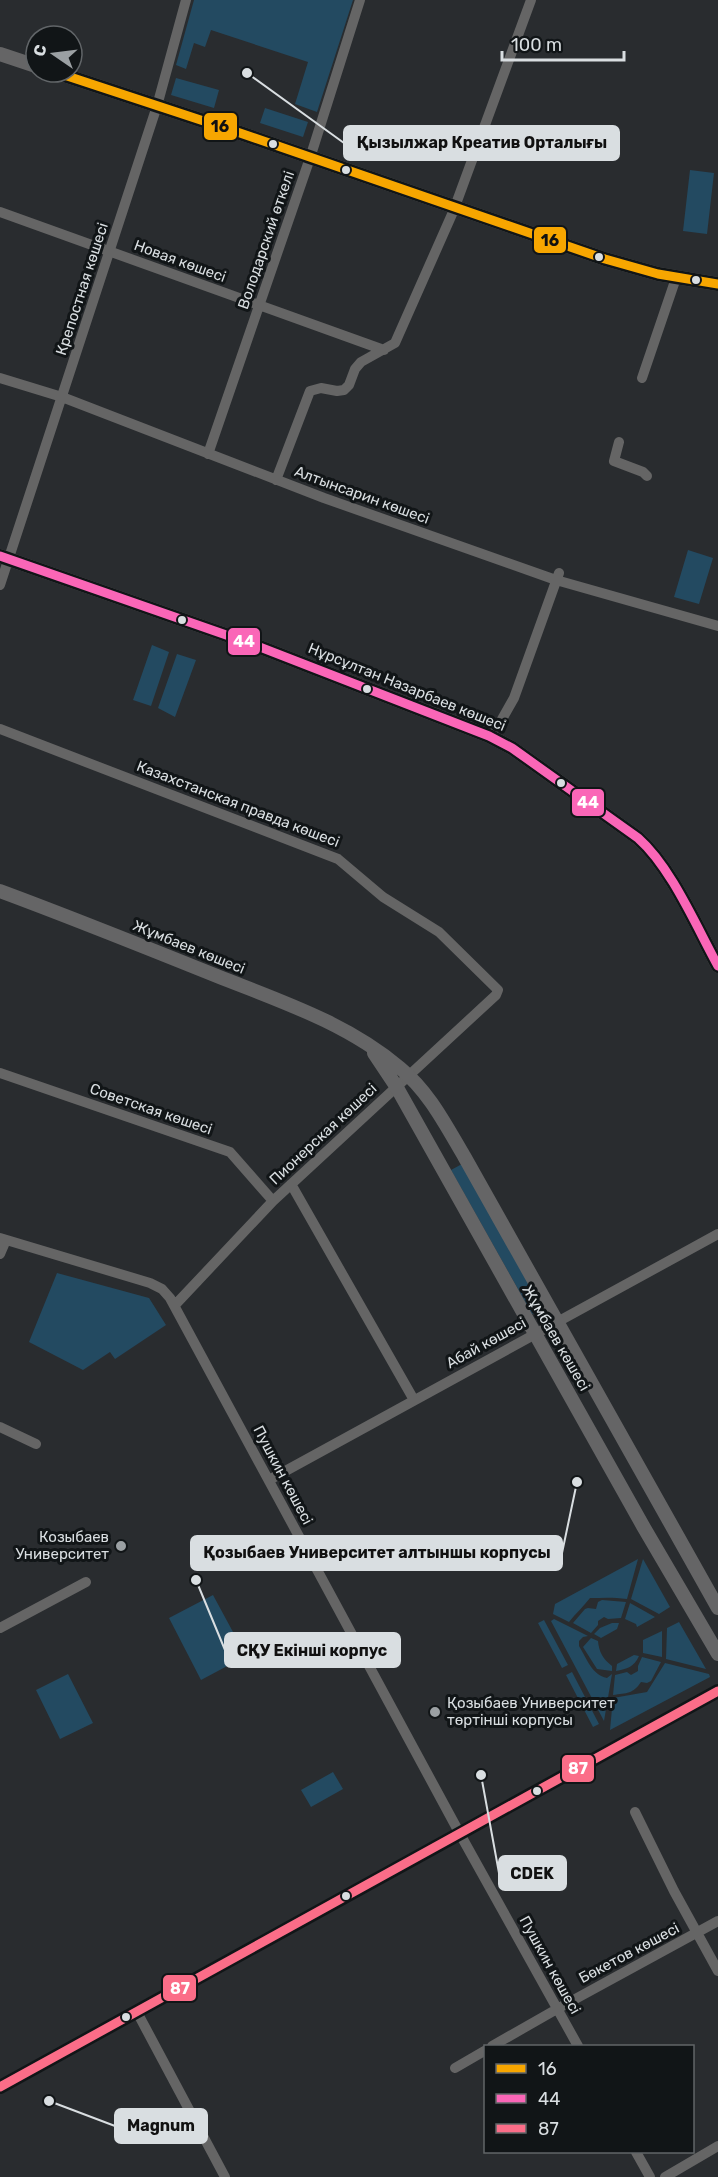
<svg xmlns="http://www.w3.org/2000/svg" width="718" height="2177" viewBox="0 0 718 2177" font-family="Rubik,sans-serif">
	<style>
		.green { fill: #234a61 }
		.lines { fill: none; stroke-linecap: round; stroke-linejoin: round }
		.minor { stroke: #656565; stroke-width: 10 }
		.major { stroke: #656566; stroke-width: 14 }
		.bus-1-casing { stroke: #111517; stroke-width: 14 }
		.bus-2-casing { stroke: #111517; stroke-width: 14 }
		.bus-3-casing { stroke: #111517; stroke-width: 14 }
		.bus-1 { stroke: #f7a600; stroke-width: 9 }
		.bus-2 { stroke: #fa66b7; stroke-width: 9 }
		.bus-3 { stroke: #fb6d88; stroke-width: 9 }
		.bus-dot { fill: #d9dee1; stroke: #111517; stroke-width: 2 }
		.poi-dot { fill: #9ba0a3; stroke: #111517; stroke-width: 2 }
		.labels { text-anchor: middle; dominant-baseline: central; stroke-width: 6; stroke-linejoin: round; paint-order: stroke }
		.street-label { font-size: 15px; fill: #d9dee1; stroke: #111517 }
		.poi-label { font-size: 15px; fill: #d9dee1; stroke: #111517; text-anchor: end }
		.leader { fill: none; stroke: #d9dee1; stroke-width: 2 }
		.callout-dot { fill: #d9dee1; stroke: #111517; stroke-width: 2 }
		.callout { fill: #d9dee1; stroke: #d9dee1; stroke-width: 2 }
		.callout-label { font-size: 16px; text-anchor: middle; font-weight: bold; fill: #111 }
		.line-badge { stroke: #111517; stroke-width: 2 }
		.badge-label { font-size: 16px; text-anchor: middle; font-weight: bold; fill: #fff }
		.pale-badge-label { font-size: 16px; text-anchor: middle; font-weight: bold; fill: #111 }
	</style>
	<rect width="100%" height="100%" fill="#292c2f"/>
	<path class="green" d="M194,0H353L317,112L295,104L308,62L211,30L205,47L194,43L186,69L176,65Z
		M176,78L219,90L214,108L171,95Z
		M265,108L308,122L303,137L260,123Z
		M690,170L714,173L707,234L683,231Z
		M688,550L713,558L699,604L674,597Z
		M152,645L169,652L151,706L133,700Z
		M177,654L196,660L175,717L158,708Z
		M462,1164L542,1308L532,1314L451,1170Z
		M57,1273L149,1298L166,1325L115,1359L110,1352L83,1370L29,1342Z
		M638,1559L627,1599C613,1597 601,1598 590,1598C584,1606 576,1613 569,1622L553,1614L555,1604Z
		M643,1559L670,1607L659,1614L631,1599Z
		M213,1595L246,1656L201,1680L169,1618Z
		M602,1600L626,1602L621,1618L608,1619L604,1617L598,1621V1625L591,1633L573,1623L585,1609L588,1608L596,1609L598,1602Z
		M630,1603L655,1617L637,1627L636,1624L625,1619Z
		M554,1619L588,1636L583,1637L579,1641V1646C587,1659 592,1675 607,1678L612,1674L604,1721L551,1621Z
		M544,1620L568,1665L562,1668L538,1623Z
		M679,1622L706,1669L666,1659L667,1628Z
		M612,1623H619L617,1629L601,1638L594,1634L600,1628Z
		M662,1631V1657L643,1653V1640Z
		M591,1638L598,1641C599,1652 603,1659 612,1666V1671L597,1669L583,1647Z
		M634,1655L639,1656C634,1667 627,1669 616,1671L617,1664Z
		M642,1657L661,1662L651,1681L647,1683L641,1682C633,1694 627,1693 613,1695L615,1675L627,1672L631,1675L638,1671V1666Z
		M665,1663L709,1674L710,1677L610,1730L613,1698L647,1692Z
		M572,1672L599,1724L593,1727L566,1675Z
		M68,1674L93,1723L60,1739L36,1690Z
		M333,1772L343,1789L311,1807L301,1790Z"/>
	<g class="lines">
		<path class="minor" d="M0,212L384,350
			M0,378L62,397L324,498L556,580L718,626
			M642,378L676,278
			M619,442L614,461L643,472L647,476
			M208,454L310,158L360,0
			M276,480L310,391L321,388L337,391L344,390L349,385L355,369L361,362L395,343L453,212L531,0
			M0,585L157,106L186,0
			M0,729L338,859L383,897L439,932L498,990L496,995L273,1201L175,1305
			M489,736L501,721L514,698L559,573
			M0,1073L230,1152L273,1201
			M291,1184L414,1400
			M0,1238L150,1283L162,1289L170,1298L460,1834L578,2046
			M0,1254L6,1240
			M0,1427L36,1444
			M269,1480L718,1234
			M0,1628L86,1582
			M635,1812L674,1891L718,1971
			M137,2012L225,2177
			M492,2046L557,2009L718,1921
			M455,2068L486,2050
			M0,2087L718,1691
			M636,2152L650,2177
			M665,2177L718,2146"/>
		<path class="major" d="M0,54L36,66
			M55,72L240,133L605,259L658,274L718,284
			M0,556L252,644L489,736L512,748L638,838C671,867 696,926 718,966
			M0,891C73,918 145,947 217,976C280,1001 347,1023 400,1068C429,1092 445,1124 464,1156L718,1608
			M374,1053L396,1086L643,1526L718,1654"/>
		<g class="bus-1-casing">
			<path id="bus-1" d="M55,72L240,133L605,259L658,274L718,284"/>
		</g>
		<g class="bus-2-casing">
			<path id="bus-2" d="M0,556L252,644L489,736L512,748L638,838C671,867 696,926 718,966"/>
		</g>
		<g class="bus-3-casing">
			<path id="bus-3" d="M0,2087L718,1691"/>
		</g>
		<use href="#bus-1" class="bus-1"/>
		<use href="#bus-2" class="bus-2"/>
		<use href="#bus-3" class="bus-3"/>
	</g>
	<g class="bus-dot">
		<circle cx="273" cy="144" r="5"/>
		<circle cx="346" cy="170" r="5"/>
		<circle cx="599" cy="257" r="5"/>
		<circle cx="696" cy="280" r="5"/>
		<circle cx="182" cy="620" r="5"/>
		<circle cx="367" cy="689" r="5"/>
		<circle cx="561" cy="783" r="5"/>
		<circle cx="537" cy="1791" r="5"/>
		<circle cx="346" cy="1896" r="5"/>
		<circle cx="126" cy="2017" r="5"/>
	</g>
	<g class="poi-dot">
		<circle cx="121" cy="1546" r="6"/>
		<circle cx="435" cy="1712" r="6"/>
	</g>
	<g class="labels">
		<g class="street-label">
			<text transform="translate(266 240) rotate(-71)">Володарский өткелі</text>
			<text transform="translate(180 261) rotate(20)">Новая көшесі</text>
			<text transform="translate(82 289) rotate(-72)">Крепостная көшесі</text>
			<text transform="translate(362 495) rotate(20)">Алтынсарин көшесі</text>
			<text transform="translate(407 687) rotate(22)">Нұрсұлтан Назарбаев көшесі</text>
			<text transform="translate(238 804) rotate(21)">Казахстанская правда көшесі</text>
			<text transform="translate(189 947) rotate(22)">Жұмбаев көшесі</text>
			<text transform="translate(151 1109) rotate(19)">Советская көшесі</text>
			<text transform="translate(323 1134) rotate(-43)">Пионерская көшесі</text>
			<text transform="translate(556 1338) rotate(60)">Жұмбаев көшесі</text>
			<text transform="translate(486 1343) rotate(-29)">Абай көшесі</text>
			<text transform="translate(283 1475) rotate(62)">Пушкин көшесі</text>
			<text transform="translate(629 1953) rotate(-28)">Бөкетов көшесі</text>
			<text transform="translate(550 1965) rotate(61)">Пушкин көшесі</text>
		</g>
		<g class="poi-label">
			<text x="109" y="1537">Козыбаев<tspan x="109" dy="17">Университет</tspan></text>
			<text x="447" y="1703" text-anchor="start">Қозыбаев Университет<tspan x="447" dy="17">төртінші корпусы</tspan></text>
		</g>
	</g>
	<path class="leader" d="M247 73L344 143M577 1482L562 1553M196 1580L225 1650M481 1775L499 1873M49 2101L115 2126"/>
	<g class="callout-dot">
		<circle cx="247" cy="73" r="6"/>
		<circle cx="577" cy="1482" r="6"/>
		<circle cx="196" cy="1580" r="6"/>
		<circle cx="481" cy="1775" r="6"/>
		<circle cx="49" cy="2101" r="6"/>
	</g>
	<g class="callout">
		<rect x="344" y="126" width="275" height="34" rx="6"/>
		<rect x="191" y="1536" width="371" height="34" rx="6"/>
		<rect x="225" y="1633" width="175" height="34" rx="6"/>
		<rect x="499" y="1856" width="67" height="34" rx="6"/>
		<rect x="115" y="2109" width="92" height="34" rx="6"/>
	</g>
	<g class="callout-label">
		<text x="482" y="148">Қызылжар Креатив Орталығы</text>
		<text x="377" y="1558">Қозыбаев Университет алтыншы корпусы</text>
		<text x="312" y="1656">СҚУ Екінші корпус</text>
		<text x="532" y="1879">CDEK</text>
		<text x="161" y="2131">Magnum</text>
	</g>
	<g class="line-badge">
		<rect x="203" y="112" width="35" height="29" rx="6" fill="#f7a600"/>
		<rect x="533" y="226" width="34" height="28" rx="6" fill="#f7a600"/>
		<rect x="227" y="627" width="34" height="29" rx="6" fill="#fa66b7"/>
		<rect x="571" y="788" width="34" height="29" rx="6" fill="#fa66b7"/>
		<rect x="561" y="1754" width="34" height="29" rx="6" fill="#fb6d88"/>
		<rect x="162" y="1974" width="35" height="28" rx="6" fill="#fb6d88"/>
	</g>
	<g class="badge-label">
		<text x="244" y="647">44</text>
		<text x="588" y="808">44</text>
		<text x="578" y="1774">87</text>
		<text x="180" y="1994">87</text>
	</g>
	<g class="pale-badge-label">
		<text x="220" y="132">16</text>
		<text x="550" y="246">16</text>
	</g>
	<rect x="484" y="2045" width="210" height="108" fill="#111517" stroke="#616568" stroke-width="1.5"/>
	<rect x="496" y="2064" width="30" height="9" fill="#f7a600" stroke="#616568" stroke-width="1.5"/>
	<text x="538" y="2075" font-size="18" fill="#d9dee1">16</text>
	<rect x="496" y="2094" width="30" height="9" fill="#fa66b7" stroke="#616568" stroke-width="1.5"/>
	<text x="538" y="2105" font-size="18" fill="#d9dee1">44</text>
	<rect x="496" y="2124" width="30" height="9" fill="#fb6d88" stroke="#616568" stroke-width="1.5"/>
	<text x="538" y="2135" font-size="18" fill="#d9dee1">87</text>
	<g transform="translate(54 54) rotate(284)"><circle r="28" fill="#111517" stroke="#616568" stroke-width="1.5"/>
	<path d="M0-4.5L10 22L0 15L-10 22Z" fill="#9ba0a3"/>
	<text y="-9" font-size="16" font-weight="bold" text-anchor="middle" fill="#d9dee1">С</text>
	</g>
	<path d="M502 51v9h122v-9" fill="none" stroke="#d9dee1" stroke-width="3"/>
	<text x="511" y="51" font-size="18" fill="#d9dee1" stroke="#111517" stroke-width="4.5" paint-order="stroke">100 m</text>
</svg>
